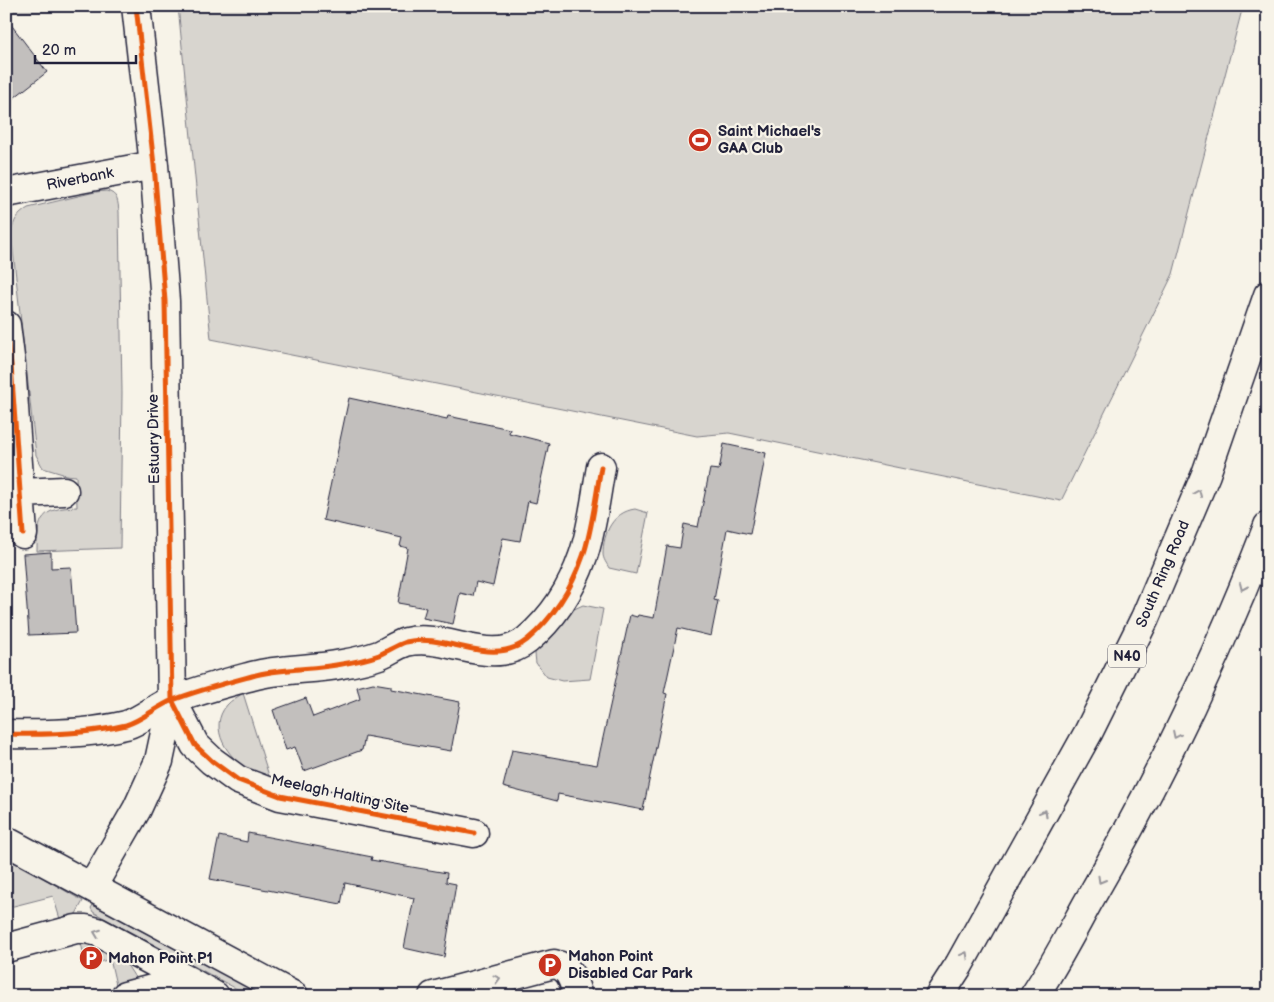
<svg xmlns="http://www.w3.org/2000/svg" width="1274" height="1002" viewBox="0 0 1274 1002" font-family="'Balsamiq Sans',sans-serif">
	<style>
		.green { fill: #d8d5cf; stroke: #7d7c85 }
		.building { fill: #c2bfbd; stroke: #22223b }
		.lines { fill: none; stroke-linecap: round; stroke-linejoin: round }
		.minor-casing { stroke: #22223b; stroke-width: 31 }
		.highway-casing { stroke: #22223b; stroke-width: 31 }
		.minor { stroke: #f7f3e8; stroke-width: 28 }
		.highway { stroke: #f7f3e8; stroke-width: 28 }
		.cycleway-casing { stroke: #f7f3e8; stroke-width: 8 }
		.cycleway { stroke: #e8590c; stroke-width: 5 }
		.oneway { stroke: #97959a }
		.labels { text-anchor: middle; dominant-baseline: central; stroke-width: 4.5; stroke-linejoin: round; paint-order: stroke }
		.shield { fill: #f7f3e8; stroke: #62616f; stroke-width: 1 }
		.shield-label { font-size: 14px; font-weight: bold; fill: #22223b }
		.poi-label { font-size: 15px; font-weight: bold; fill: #22223b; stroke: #f7f3e8; text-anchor: start }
		.street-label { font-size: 15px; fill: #22223b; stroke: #f7f3e8 }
	</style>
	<rect width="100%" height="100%" fill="#f7f3e8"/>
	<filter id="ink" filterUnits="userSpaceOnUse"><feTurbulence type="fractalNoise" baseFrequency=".02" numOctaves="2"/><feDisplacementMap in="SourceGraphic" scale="10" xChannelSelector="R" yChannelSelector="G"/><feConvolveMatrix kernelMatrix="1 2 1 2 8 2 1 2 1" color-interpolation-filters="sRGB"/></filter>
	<g filter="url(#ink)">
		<path class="green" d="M6,6H94V10L6,12Z
			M178,6H1243L1173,274L1061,501L729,433L697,436L211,339Z
			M106,191C118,193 118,202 119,212L122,393L120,548L37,551C37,517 42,508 77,507L76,476L66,475L43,468L36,455L11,233C14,220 17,215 28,208L95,192Z
			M635,509L648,513L636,574L609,568C607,564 603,559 603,554C603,533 613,512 635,509Z
			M583,605L603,609L590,679L562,681L547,677L536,663L535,654L537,646L572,610Z
			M243,693L269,776C263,774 255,773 250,770C228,759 207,728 227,705C231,700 238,697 243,693Z
			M6,859L19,864L83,901L76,914L60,919L53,896L6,908Z
			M93,905L253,990L263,996H250L93,912L91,908Z
			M80,940L127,965L138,982L116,985L110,959L87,966Z"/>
		<path class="building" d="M6,18L47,72L6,104Z
			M349,398L447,419L448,416L510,429L509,433L549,443L536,503L528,501L520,541L503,538L493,586L476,582L473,596L460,593L453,624L423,618L426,608L398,603L408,548L400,546L402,538L323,520Z
			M724,444L766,453L750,534L727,529L714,600L718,601L711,636L678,628L664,693L667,694L643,810L558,794L557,801L503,787L512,750L597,765L630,615L637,617L638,615L654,618L667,546L680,548L684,524L698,527L710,469L719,470Z
			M51,552V568L71,567L76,633L29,635L23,554Z
			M373,683L391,686V689L460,702L451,751L365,736L362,750L304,771L295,747L286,750L273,710L306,698L313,717L360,699L357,687Z
			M248,833L372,857L371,860L447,873L446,882L456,884L444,957L404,948L414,898L345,883L341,904L210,879L219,836L247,842Z"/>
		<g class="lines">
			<g class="minor-casing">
				<path id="minor" d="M6,193L154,165
					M6,325L11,365L23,534
					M21,493L64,491
					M172,700L195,745L212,761L238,780L280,796L474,833
					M6,734C46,735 88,734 126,725C143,720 157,706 173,700C199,690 226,683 252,676C281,668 313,670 342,664C354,662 368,659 379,655C388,651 397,645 406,642C446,632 491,669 527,640C553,618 572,588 583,556C592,531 596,495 601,467
					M6,841L294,996
					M92,887L137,809L159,761L172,700L165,301L154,165L136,6
					M6,948L76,929H86L98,932L187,980
					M125,996L187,980L215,996
					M433,996L554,964C571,967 573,981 578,996"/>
			</g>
			<g class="highway-casing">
				<path id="highway" d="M939,996L959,965L1088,733L1145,618L1206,474L1268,295
					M1034,996C1054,966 1070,935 1087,904C1157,783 1218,656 1268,526"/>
			</g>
			<use href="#minor" class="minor"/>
			<use href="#highway" class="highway"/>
			<g class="cycleway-casing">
				<path id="cycleway" d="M136,6L154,165L165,301L172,700L195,745L212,761L238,780L280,796L474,833
					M6,325L11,365L23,534
					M6,734C46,735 88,734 126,725C143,720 157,706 173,700C199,690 226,683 252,676C281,668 313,670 342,664C354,662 368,659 379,655C388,651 397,645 406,642C446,632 491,669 527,640C553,618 572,588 583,556C592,531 596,495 601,467"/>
			</g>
			<use href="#cycleway" class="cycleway"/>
		</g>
		<defs><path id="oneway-chevron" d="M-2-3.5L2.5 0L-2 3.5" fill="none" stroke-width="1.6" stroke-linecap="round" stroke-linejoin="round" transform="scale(1.25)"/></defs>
		<g class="oneway">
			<use href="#oneway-chevron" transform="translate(1198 493) rotate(-67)"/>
			<use href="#oneway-chevron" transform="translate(1243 587) rotate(114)"/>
			<use href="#oneway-chevron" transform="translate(1176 735) rotate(116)"/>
			<use href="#oneway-chevron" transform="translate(1044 813) rotate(-61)"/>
			<use href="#oneway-chevron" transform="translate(1101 880) rotate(120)"/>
			<use href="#oneway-chevron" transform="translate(97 933) rotate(-159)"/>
			<use href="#oneway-chevron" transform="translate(965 955) rotate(-61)"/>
			<use href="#oneway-chevron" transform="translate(497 979) rotate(-15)"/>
		</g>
	</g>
	<defs>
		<g id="stadium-disc" transform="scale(1.25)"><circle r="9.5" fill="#c8321e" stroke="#f7f3e8"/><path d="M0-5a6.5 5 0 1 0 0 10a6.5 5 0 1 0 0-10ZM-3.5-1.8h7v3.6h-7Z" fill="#fff"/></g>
		<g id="parking-disc" transform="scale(1.25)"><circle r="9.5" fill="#c8321e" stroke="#f7f3e8"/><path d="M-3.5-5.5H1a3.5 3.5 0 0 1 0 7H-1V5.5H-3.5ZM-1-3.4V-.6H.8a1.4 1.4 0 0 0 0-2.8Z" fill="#fff"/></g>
	</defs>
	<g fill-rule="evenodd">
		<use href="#stadium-disc" x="700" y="140"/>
		<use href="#parking-disc" x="91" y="958"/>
		<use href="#parking-disc" x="550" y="965"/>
	</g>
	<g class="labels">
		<rect class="shield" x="1108" y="644.5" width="38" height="23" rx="4"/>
		<g class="shield-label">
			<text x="1127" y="656">N40</text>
		</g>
		<g class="poi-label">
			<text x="718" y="131">Saint Michael's<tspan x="718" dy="17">GAA Club</tspan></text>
			<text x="568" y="956">Mahon Point<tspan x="568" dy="17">Disabled Car Park</tspan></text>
			<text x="108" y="958">Mahon Point P1</text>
		</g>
		<g class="street-label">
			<text transform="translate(80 179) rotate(-11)">Riverbank</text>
			<text transform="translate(154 439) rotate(-91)">Estuary Drive</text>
			<text transform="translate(1163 574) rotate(-67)">South Ring Road</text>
			<text transform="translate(340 794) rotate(12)">Meelagh Halting Site</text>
		</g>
	</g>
	<rect width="1274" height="1002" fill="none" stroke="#f7f3e8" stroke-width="25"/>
	<rect x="12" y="12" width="1249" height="977" fill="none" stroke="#22223b" stroke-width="2" filter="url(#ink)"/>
	<path d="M35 55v8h101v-8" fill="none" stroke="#22223b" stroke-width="2.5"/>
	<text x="42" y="55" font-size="15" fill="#22223b" stroke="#f7f3e8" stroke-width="4" paint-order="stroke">20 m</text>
</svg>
